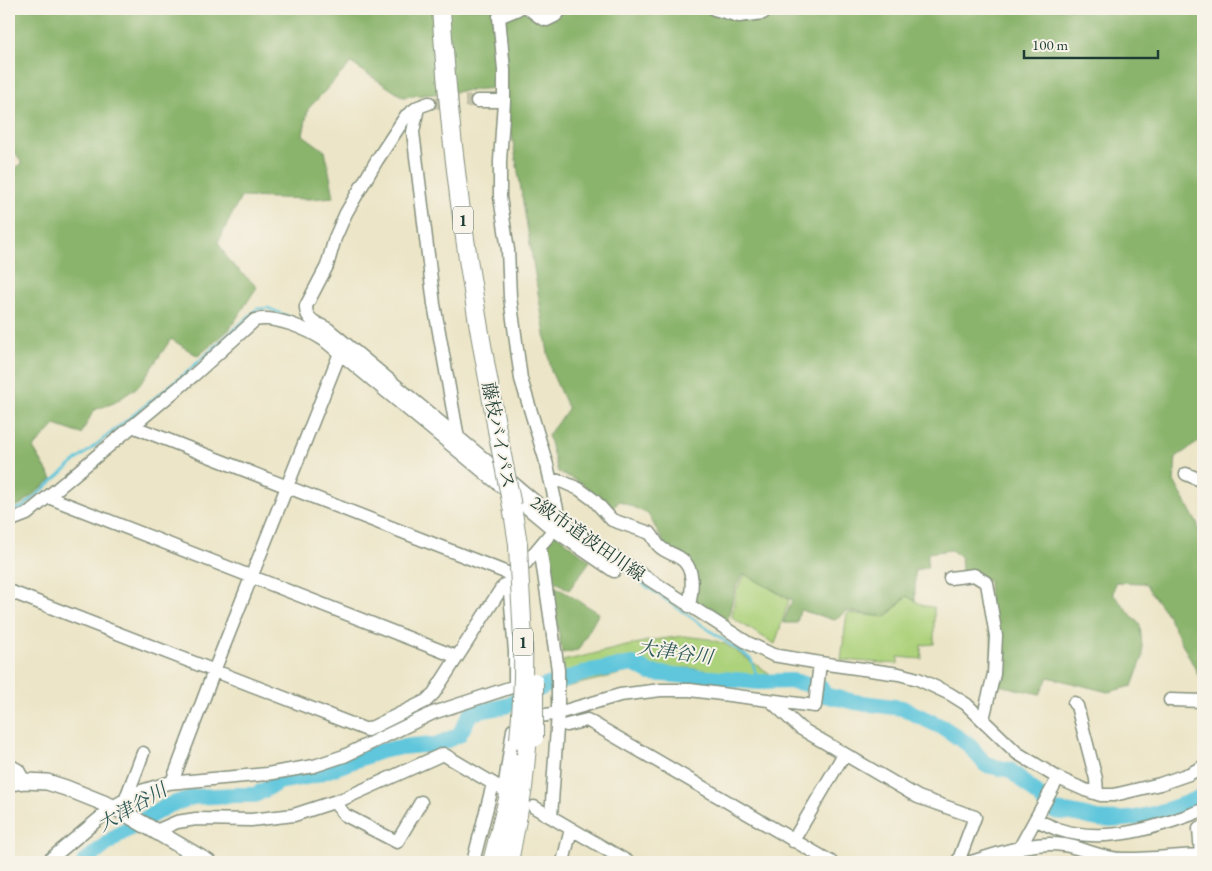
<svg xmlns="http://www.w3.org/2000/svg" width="1212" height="871" viewBox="0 0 1212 871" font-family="'EB Garamond','Noto Serif JP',serif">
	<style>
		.green { fill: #add27c; stroke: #668858 }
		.forest { fill: #8ab46c; stroke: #547850 }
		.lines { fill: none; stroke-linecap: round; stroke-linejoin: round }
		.stream { stroke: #5fc6dc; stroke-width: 2.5 }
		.river { stroke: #5fc6dc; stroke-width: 16 }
		.minor-tunnel { stroke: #c3c3aa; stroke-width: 12; stroke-dasharray: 12 6; stroke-linecap: butt }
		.minor-casing { stroke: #86917e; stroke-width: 15 }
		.major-casing { stroke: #86917e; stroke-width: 18 }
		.highway-casing { stroke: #86917e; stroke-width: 20 }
		.minor { stroke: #fff; stroke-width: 12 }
		.major { stroke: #fff; stroke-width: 15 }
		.highway { stroke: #fff; stroke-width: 18 }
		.highway-bridge-casing { stroke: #86917e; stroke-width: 20; stroke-linecap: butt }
		.highway-bridge { stroke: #fff; stroke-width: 18 }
		.labels { text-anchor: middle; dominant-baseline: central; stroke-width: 4; stroke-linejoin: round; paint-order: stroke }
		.shield { fill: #f7f3e8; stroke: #60746a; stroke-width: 1 }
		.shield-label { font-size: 16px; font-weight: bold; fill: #1f3d34 }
		.street-label { font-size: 18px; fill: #1f3d34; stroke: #f7f3e8 }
		.water-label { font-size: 19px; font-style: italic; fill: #2c5856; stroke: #f7f3e8 }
	</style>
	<rect width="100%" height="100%" fill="#f7f3e8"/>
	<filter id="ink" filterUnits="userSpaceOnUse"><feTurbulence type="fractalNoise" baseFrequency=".02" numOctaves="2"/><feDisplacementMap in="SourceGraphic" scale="10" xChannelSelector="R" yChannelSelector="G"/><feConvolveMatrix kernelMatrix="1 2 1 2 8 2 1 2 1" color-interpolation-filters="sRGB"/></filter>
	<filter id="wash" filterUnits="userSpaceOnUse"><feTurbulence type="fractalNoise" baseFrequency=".0096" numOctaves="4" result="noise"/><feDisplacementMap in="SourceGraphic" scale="20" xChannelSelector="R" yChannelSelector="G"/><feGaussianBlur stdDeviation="1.12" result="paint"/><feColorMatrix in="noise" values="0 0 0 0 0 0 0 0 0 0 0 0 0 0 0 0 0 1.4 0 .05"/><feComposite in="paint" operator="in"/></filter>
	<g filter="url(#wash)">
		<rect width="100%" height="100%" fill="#ece5c7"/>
		<path class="green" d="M746,574L789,600L775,644L732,618L736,590Z
			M907,596L924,606L934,607V644L921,645L922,659L898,657V664L841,660L847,613L886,617Z
			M683,636L709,639L725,644L769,673L767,678L689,668L641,669L566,687L563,661L648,641Z"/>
		<path class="forest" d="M9,9H1203V439L1176,457L1174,481L1198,525L1203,558V684L1167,614L1144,583L1115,582L1113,594L1140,625L1143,657L1132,686L1108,692L1048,677L1040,694L993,684L989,581L962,572L961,557L951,550L928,553L927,568L915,570V601L907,596L885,617L846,611L835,620L800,610L797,623H783L792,600L744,574L735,588L727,624L691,605L692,568L665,545L648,514L620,501L609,511C593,490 582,482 558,472L548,435L568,409L551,371L504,87L403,97L351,63L308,109L303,135L325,151L334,197L310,199L241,197L218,242L228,260L257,287L229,330L198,356L171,339L139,386L114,403L94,410L81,434L55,425L33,448L52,479L23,503L9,510V171L22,164L15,152L9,154Z
			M555,533L590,561L569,590L550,578L543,552Z
			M551,584L599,613L578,650L562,653Z"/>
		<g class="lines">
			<path class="stream" d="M9,512L23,507L72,464L187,372L257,309L268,308L292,318
				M617,566L751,659L759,682"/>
			<path class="river" d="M84,862L118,835L167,806L193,797L236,795H255L279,782L312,776L381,751L402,747L422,745L433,746L459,735L471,713L505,706L545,686L591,671L633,664L651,673L759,682L792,681L821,687L824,695L855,702L902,708L944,728L969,745L986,765L1010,770L1032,789L1053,811C1060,812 1068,812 1076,814C1083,815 1091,818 1098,819C1135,823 1171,810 1203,796"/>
		</g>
	</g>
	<g filter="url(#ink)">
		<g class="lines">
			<path class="minor-tunnel" d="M429,103L477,101"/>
			<g class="minor-casing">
				<path id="minor" d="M529,9L541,18L547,20L555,16L562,9
					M714,9L739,16L763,13
					M477,101H504
					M429,103L418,107L413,132L434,304L458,438
					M418,107L406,116L377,160L346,213L335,238L327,266L306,306C305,320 317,323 328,329L560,522L748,643L773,655L820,663L899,674L918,679L950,694L966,704L1017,753L1058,778L1085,790L1101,795H1114L1160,784L1189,774L1203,767
					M132,426L515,576
					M1186,474L1203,481
					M550,479L563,482L579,489L594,500L612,520L650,533C654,537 656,543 659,546C665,552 674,554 680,558C696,568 692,591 689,606
					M48,497L457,657
					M9,521L27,514L194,375L255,320C275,315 307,329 324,340L554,530L614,571
					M540,547L558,670V713L551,817
					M950,578L974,575L987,583L996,636L994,674L983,719
					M9,591L367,730L426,701L434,693L501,589L515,576L560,522L547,465L521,379L510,297L508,250L500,197V161L504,101V70L499,17L518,9
					M1170,700L1203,701
					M771,701L800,728L918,797L975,817L958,862
					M1074,703L1077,706L1096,779L1097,793
					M567,725L587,720L831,862
					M9,765L18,770L24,781
					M172,782L214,671L340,353
					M126,798L143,753
					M334,802L345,815L397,842L421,802
					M534,807L628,862
					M1036,820C1043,823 1050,826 1057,829C1105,845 1159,827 1203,810
					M1199,828L1201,855L1203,862
					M156,831L177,822L196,819L251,820L294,815L343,799L443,754L504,790L513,730L540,716L558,713L620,695L661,690H690L815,706L820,663
					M793,841L844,754
					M47,862L113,807L138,792L168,783L267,774L314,766L344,756L433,713L515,686V652L509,581
					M473,862L493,784
					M563,862L571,829
					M971,862C1001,853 1033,840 1064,845C1084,848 1102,859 1123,859C1150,860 1177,855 1203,855
					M1012,862L1058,778"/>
			</g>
			<g class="major-casing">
				<path id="major" d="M9,783L24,781L47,782L66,788L116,808L208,862"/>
			</g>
			<g class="highway-casing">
				<path id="highway" d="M441,9C447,101 457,193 472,284C479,333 489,381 497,430
					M512,506L518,544
					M492,862L512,783L515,763
					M509,862L523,788L528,737"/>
			</g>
			<use href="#minor" class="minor"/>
			<use href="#major" class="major"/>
			<use href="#highway" class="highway"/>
			<g class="highway-bridge-casing">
				<path id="highway-bridge" d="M497,430L512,506
					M518,544C519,577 522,610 523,644C524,675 522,707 519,739
					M534,682V738"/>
			</g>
			<use href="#highway-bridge" class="highway-bridge"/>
		</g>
	</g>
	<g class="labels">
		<g class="shield">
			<rect x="453" y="206.5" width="20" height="27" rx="4"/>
			<rect x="513" y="628.5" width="20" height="27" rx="4"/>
		</g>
		<g class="shield-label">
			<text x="463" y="220">1</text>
			<text x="523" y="642">1</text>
		</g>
		<g class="street-label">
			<text transform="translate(499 435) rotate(79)">藤枝バイパス</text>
			<text transform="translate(588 538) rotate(35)">2級市道波田川線</text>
		</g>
		<g class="water-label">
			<text transform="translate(675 652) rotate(8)">大津谷川</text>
			<text transform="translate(132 807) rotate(-30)">大津谷川</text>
		</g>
	</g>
	<rect width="1212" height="871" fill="none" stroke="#f7f3e8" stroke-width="30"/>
	<path d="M1024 50v8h134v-8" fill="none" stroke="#1f3d34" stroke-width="2.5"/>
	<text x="1032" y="50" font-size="15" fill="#1f3d34" stroke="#f7f3e8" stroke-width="4" paint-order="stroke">100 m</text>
</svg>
